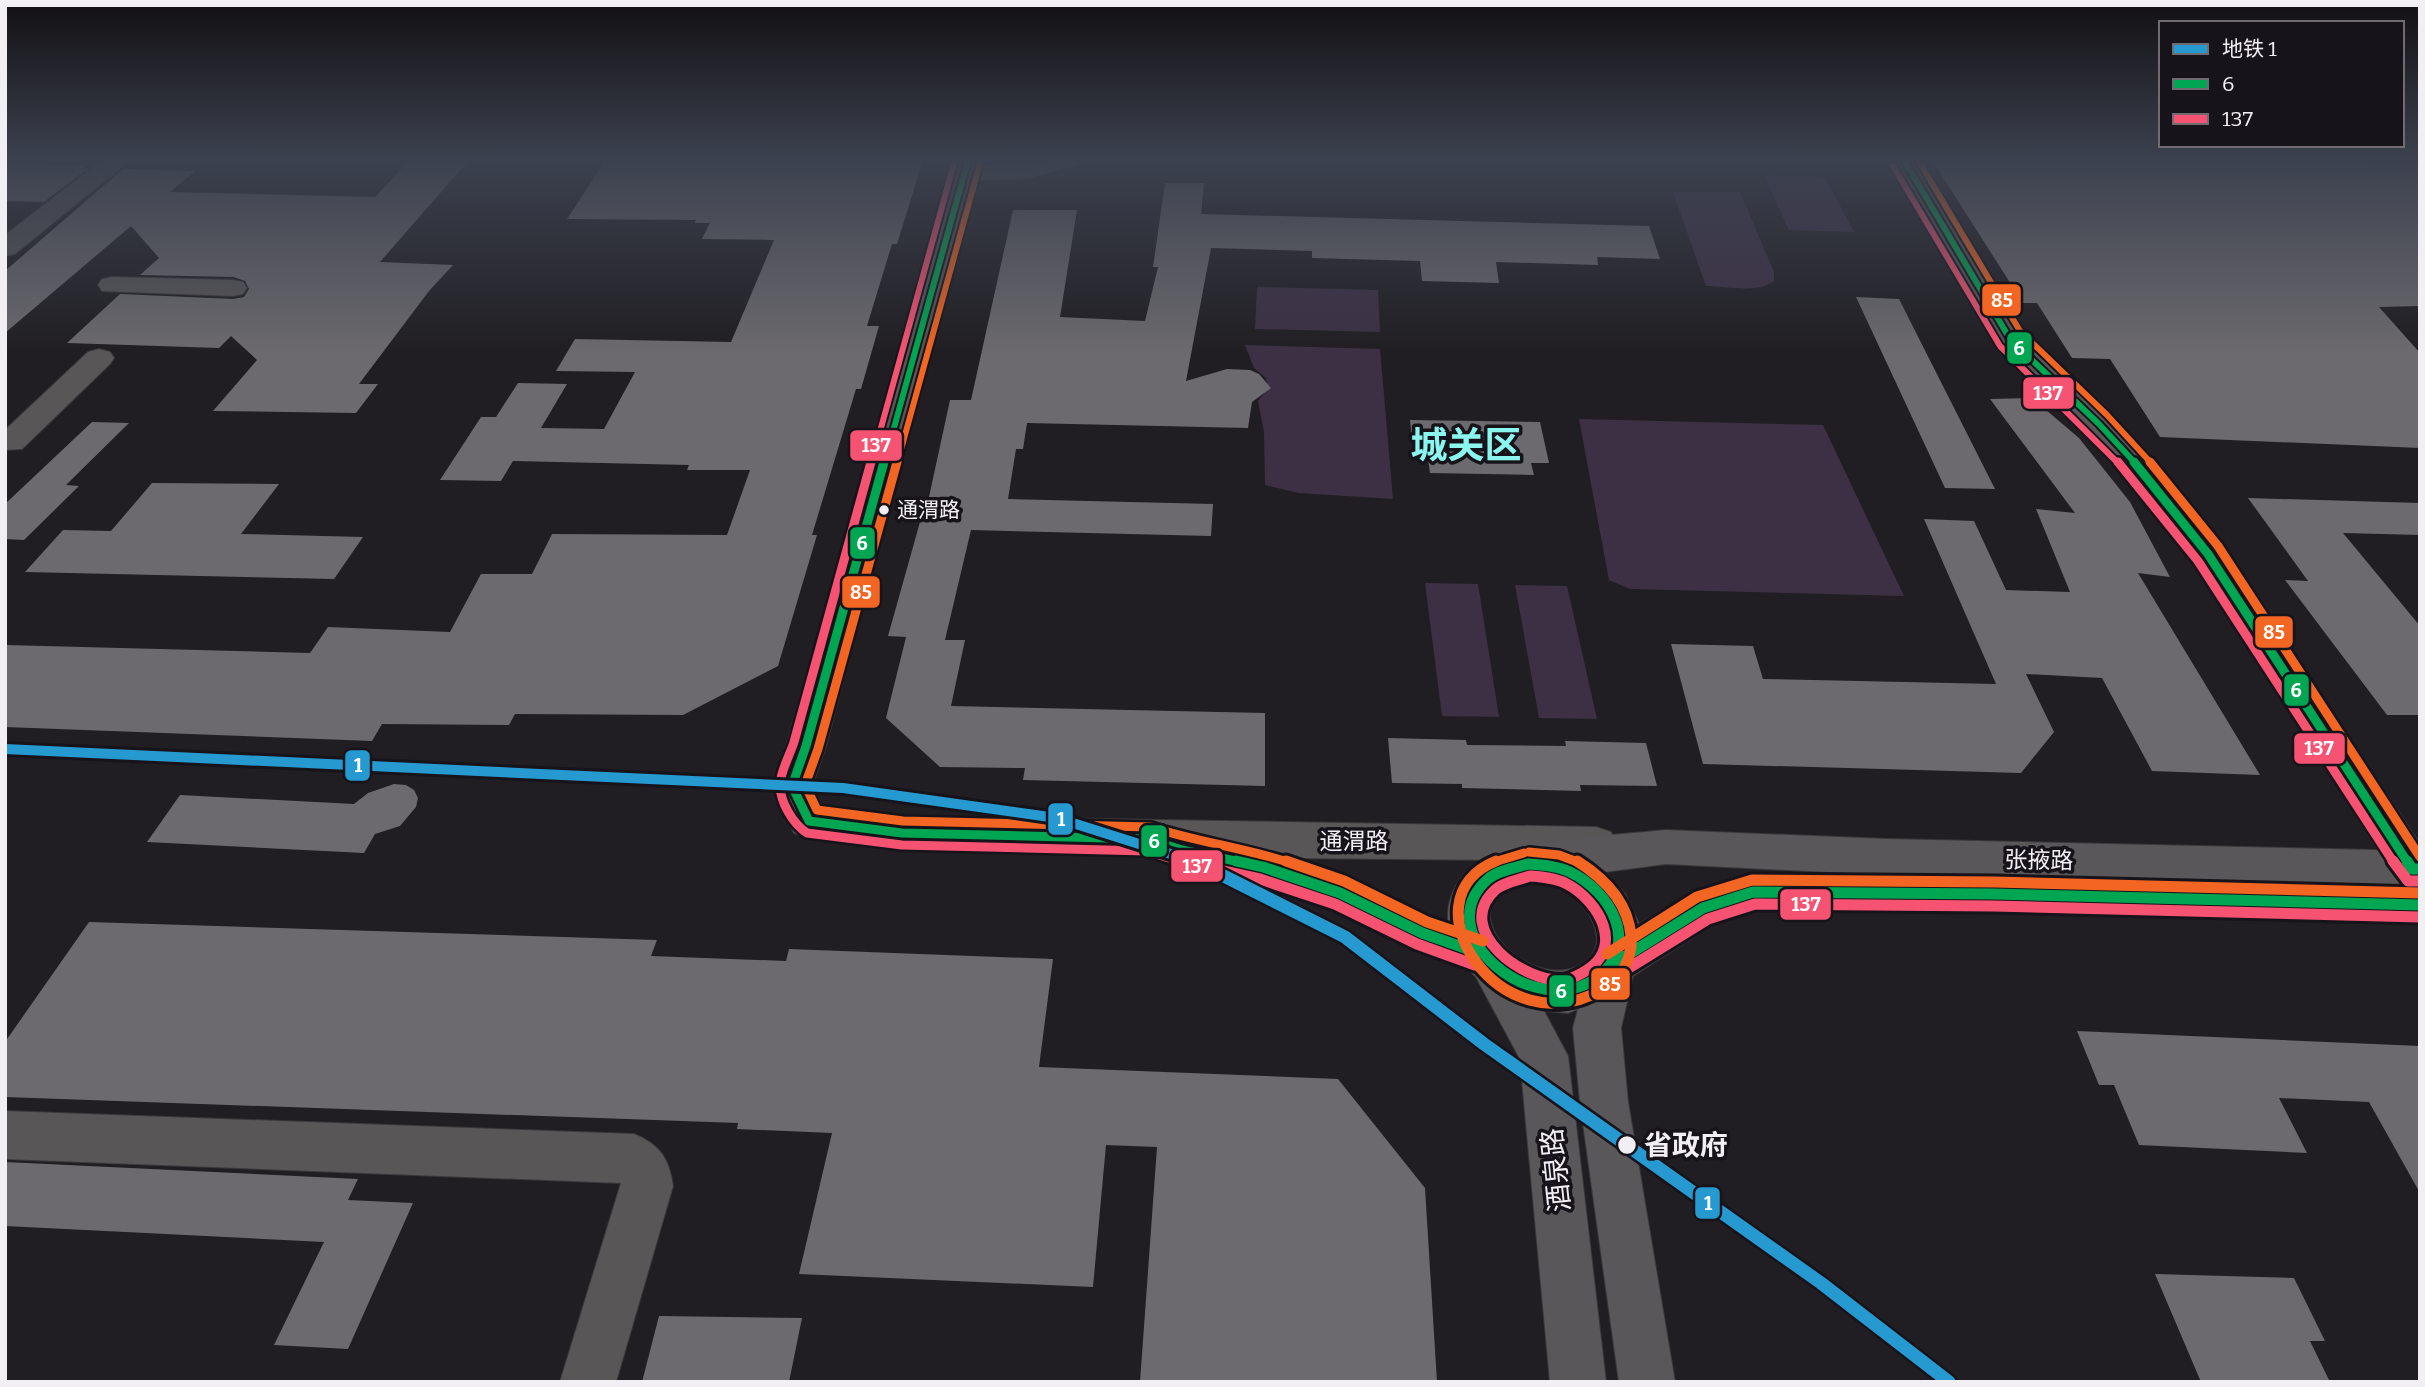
<svg xmlns="http://www.w3.org/2000/svg" width="2425" height="1387" viewBox="0 0 2425 1387" font-family="Bitter,'Noto Sans SC',serif">
	<style>
		.green { fill: #3d3044 }
		.building { fill: #6c6a6e }
		.lines { fill: none; stroke-linecap: round; stroke-linejoin: round }
		.minor-casing { stroke: #39383a; stroke-width: 2 }
		.major-casing { stroke: #39383a; stroke-width: 2 }
		.minor { fill: #585657; fill-rule: evenodd }
		.major { fill: #595759; fill-rule: evenodd }
		.bus-1-far2-casing { stroke: #17131a; stroke-width: 10 }
		.bus-1-far1-casing { stroke: #17131a; stroke-width: 14 }
		.bus-1-casing { stroke: #17131a; stroke-width: 17 }
		.bus-2-far2-casing { stroke: #17131a; stroke-width: 10 }
		.bus-2-far1-casing { stroke: #17131a; stroke-width: 14 }
		.bus-2-casing { stroke: #17131a; stroke-width: 17 }
		.bus-3-far2-casing { stroke: #17131a; stroke-width: 10 }
		.bus-3-far1-casing { stroke: #17131a; stroke-width: 14 }
		.bus-3-casing { stroke: #17131a; stroke-width: 17 }
		.bus-1-far2 { stroke: #00a651; stroke-width: 6 }
		.bus-1-far1 { stroke: #00a651; stroke-width: 9 }
		.bus-1 { stroke: #00a651; stroke-width: 11 }
		.bus-2-far2 { stroke: #f65372; stroke-width: 6 }
		.bus-2-far1 { stroke: #f65372; stroke-width: 9 }
		.bus-2 { stroke: #f65372; stroke-width: 11 }
		.bus-3-far2 { stroke: #f26522; stroke-width: 6 }
		.bus-3-far1 { stroke: #f26522; stroke-width: 9 }
		.bus-3 { stroke: #f26522; stroke-width: 11 }
		.metro-1-far1-casing { stroke: #17131a; stroke-width: 16 }
		.metro-1-casing { stroke: #17131a; stroke-width: 18 }
		.metro-1-far1 { stroke: #269ad0; stroke-width: 10 }
		.metro-1 { stroke: #269ad0; stroke-width: 13 }
		.bus-dot { fill: #f2eff4; stroke: #17131a; stroke-width: 2.5 }
		.labels { text-anchor: middle; dominant-baseline: central; stroke-width: 7; stroke-linejoin: round; paint-order: stroke }
		.bus-label { font-size: 21px; fill: #f2eff4; stroke: #17131a; text-anchor: start }
		.street-label { font-size: 23px; fill: #f2eff4; stroke: #17131a }
		.near-stop-label { font-size: 28px; font-weight: bold; fill: #f2eff4; stroke: #17131a; text-anchor: start }
		.near-street-label { font-size: 28px; fill: #f2eff4; stroke: #17131a }
		.town-label { font-size: 37px; font-weight: bold; fill: #8bf6ee; stroke: #17131a }
		.line-badge { stroke: #17131a; stroke-width: 2.5 }
		.badge-label { font-size: 19px; text-anchor: middle; font-weight: bold; fill: #fff }
	</style>
	<rect width="100%" height="100%" fill="#201e22"/>
	<path class="green" d="M1764,175L1825,177L1854,232L1789,230Z
		M1673,192H1740L1774,272V281C1758,294 1726,286 1706,286Z
		M1257,287L1378,290L1380,332L1255,329Z
		M1245,345L1380,349L1393,499L1299,493L1265,485L1264,432L1258,401L1268,389L1266,378L1254,368Z
		M1579,419L1823,425L1904,596L1630,589L1609,580Z
		M1425,583L1478,584L1499,717L1442,716Z
		M1515,585L1567,586L1597,719L1539,718Z"/>
	<path class="building" d="M410,160H469L380,262L453,265L429,291L359,384H378L356,413L213,411L257,360L231,336L219,348L67,343L120,294L233,299L244,297L249,289L245,281L234,277L140,275L159,258L131,226L5,333V271L123,169L195,171L170,192L375,197Z
		M606,160H923L897,244H892L867,326H879L861,389H856L812,535H817L778,666L683,715L515,714L509,725L382,724L372,741L5,727V645L310,653L328,627L450,632L481,574H532L552,534L727,535L750,470H687L689,465L513,461L501,481L440,480L481,417H496L518,383L567,384L541,428L604,429L635,372L556,371L575,339L731,342L774,240L702,239L710,223H695L696,220L567,219Z
		M1932,160H2363L2367,163H2420V306L2379,307L2420,353V448L2160,437L2110,359L2072,358L2037,303H2023Z
		M5,163L87,165L82,169H87L44,202L5,201Z
		M1165,183H1204L1201,214L1649,226L1660,259L1597,257L1598,265L1496,262L1499,283L1422,281L1420,261L1312,258V251L1211,248L1186,381L1227,369L1250,370L1259,374L1271,388L1252,402L1248,428L1027,423L1023,449H1016L1008,499L1213,504L1211,536L971,530L945,640H965L951,706L1265,713V786L1023,780L1025,768L940,767L886,718L906,637L888,636L927,497H929L950,400H971L1013,210H1077L1060,317L1145,321L1158,267H1153Z
		M1856,297L1899,299L1995,489L1945,488Z
		M2032,398L2079,438L2130,502L2170,577L2138,573L2260,775L2152,771L2102,678L2026,674L2054,732L2021,773L1703,764L1671,644L1753,646L1763,679L1996,684L1924,519L1974,521L2006,590L2070,592L2036,509L2075,513L1990,399Z
		M1410,420L1540,422L1549,463H1531L1534,475L1430,473L1428,459H1414Z
		M92,422L129,423L66,485L79,486L24,540L5,539V504Z
		M152,483L279,484L241,534L363,537L334,579L25,572L63,530L111,531Z
		M2248,498L2420,503V535L2343,533L2420,626V715H2387L2285,580L2308,581Z
		M1388,738L1466,740L1467,745L1566,746L1565,741L1646,743L1657,786L1580,785L1581,791L1462,788V784L1392,783Z
		M394,784L406,785L414,790L418,798L416,807L400,826L375,834L364,853L147,842L180,795L354,804L368,793Z
		M89,922L657,940L651,956L786,961L789,949L1053,959L1039,1067L1338,1079L1425,1188L1437,1382H1140L1157,1147L1106,1145L1093,1287L799,1274L832,1133L737,1129L738,1123L5,1097V1042Z
		M2077,1031L2420,1046V1193L2369,1102L2279,1098L2307,1153L2139,1145L2114,1085H2099Z
		M5,1162L358,1179L348,1200L413,1203L348,1349L274,1345L324,1242L5,1226Z
		M2155,1274L2294,1278L2325,1341H2310L2330,1382H2201Z
		M659,1316L802,1318L789,1382H642Z"/>
	<g class="lines">
		<g class="minor-casing">
			<path id="minor" d="M103,160H130L15,254L5,256V235Z
				M956,160H980L979,165C1013,166 1046,157 1079,160L1076,165L1028,178L975,180L826,746L812,786L822,806L902,816L1596,827L1611,832L1617,844L1611,856L1596,861L1289,858L1355,880L1436,919L1495,939L1502,953L1495,967L1479,973L1406,947L1325,906L1263,885L1199,869L1193,857L902,850L809,838L794,833L772,786L786,746Z
				M1892,160H1916L2022,334L2110,417L2148,457L2220,546L2420,844V898L2405,893L2196,562L2124,471L2088,431L2000,345Z
				M112,277L233,280L243,282L247,288L243,294L233,296L102,291L98,285L102,279Z
				M99,349L110,352L114,358L110,364L22,449L5,450V430L88,352Z
				M5,1111L634,1134C660,1145 669,1158 673,1186L616,1382H560L621,1183L5,1159Z"/>
		</g>
		<g class="major-casing">
			<path id="major" d="M1666,830L1887,839L2420,851V924L1994,912L1753,910L1717,922L1633,976L1621,1028L1628,1102L1675,1382H1619L1580,1102L1573,1028L1578,1009L1568,1013L1544,1011L1568,1056L1606,1382H1550L1520,1059L1476,977C1461,962 1447,936 1448,915C1448,897 1459,874 1475,865C1525,838 1609,836 1666,830ZM1666,864L1887,875H1897L1753,874L1687,895L1639,924L1625,894L1605,872ZM1529,882C1538,882 1548,882 1556,885C1583,896 1617,943 1582,964C1537,992 1458,924 1504,891C1511,887 1522,885 1529,882Z"/>
		</g>
		<use href="#minor" class="minor"/>
		<use href="#major" class="major"/>
		<g class="bus-1-far2-casing">
			<path id="bus-1-far2" d="M1904,160L2010,339L2099,424L2136,464
				M884,464L968,160"/>
		</g>
		<g class="bus-1-far1-casing">
			<path id="bus-1-far1" d="M884,462L806,746L792,786L809,821L902,833L1148,839L1182,850L1245,863
				M2134,462L2208,554L2408,863"/>
		</g>
		<g class="bus-1-casing">
			<path id="bus-1" d="M1236,861L1263,867L1340,893L1422,933L1479,953
				M2407,861L2412,869H2420
				M1528,864C1542,865 1557,866 1570,872C1610,891 1641,944 1598,977C1535,1024 1426,934 1488,879C1498,870 1516,868 1528,864Z
				M1613,964L1703,908L1753,892L1994,894L2420,905"/>
		</g>
		<g class="bus-2-far2-casing">
			<path id="bus-2-far2" d="M1893,166L2000,346L2119,464
				M871,464L955,160"/>
		</g>
		<g class="bus-2-far1-casing">
			<path id="bus-2-far1" d="M871,462L794,742C790,755 780,772 780,785C780,802 793,824 807,833L902,845L1146,851L1185,863
				M2118,462L2198,561L2394,863"/>
		</g>
		<g class="bus-2-casing">
			<path id="bus-2" d="M1177,861L1260,879L1335,904L1417,944L1475,965
				M2393,861L2408,881H2420
				M1530,876C1542,877 1556,878 1567,884C1599,901 1626,948 1584,972C1578,975 1572,979 1565,980C1524,984 1452,930 1495,890C1504,882 1519,880 1530,876Z
				M1619,974L1708,919L1755,904L1994,906L2420,917"/>
		</g>
		<g class="bus-3-far2-casing">
			<path id="bus-3-far2" d="M1918,160L2020,331L2107,415L2152,464
				M897,464L980,163"/>
		</g>
		<g class="bus-3-far1-casing">
			<path id="bus-3-far1" d="M897,462L818,749L805,785L817,810L903,821L1151,827C1197,842 1245,848 1291,863
				M2150,462L2218,546L2420,857
				M1529,852L1559,855L1580,863
				M1491,863L1524,853"/>
		</g>
		<g class="bus-3-casing">
			<path id="bus-3" d="M1286,861L1344,881L1427,922L1483,941
				M1496,861C1402,899 1501,1050 1603,989C1622,978 1633,957 1631,936C1628,902 1604,878 1577,861
				M1607,954L1697,897L1752,880L1994,882L2420,893"/>
		</g>
		<use href="#bus-1-far2" class="bus-1-far2"/>
		<use href="#bus-1-far1" class="bus-1-far1"/>
		<use href="#bus-1" class="bus-1"/>
		<use href="#bus-2-far2" class="bus-2-far2"/>
		<use href="#bus-2-far1" class="bus-2-far1"/>
		<use href="#bus-2" class="bus-2"/>
		<use href="#bus-3-far2" class="bus-3-far2"/>
		<use href="#bus-3-far1" class="bus-3-far1"/>
		<use href="#bus-3" class="bus-3"/>
		<g class="metro-1-far1-casing">
			<path id="metro-1-far1" d="M5,749L843,788L1057,818L1199,863"/>
		</g>
		<g class="metro-1-casing">
			<path id="metro-1" d="M1194,861L1345,937L1484,1044L1821,1283L1949,1382"/>
		</g>
		<use href="#metro-1-far1" class="metro-1-far1"/>
		<use href="#metro-1" class="metro-1"/>
	</g>
	<linearGradient id="sky" x2="0" y2="1"><stop stop-color="#121013"/><stop offset="0.45" stop-color="#3c414f"/><stop offset="1" stop-color="#3c414f" stop-opacity="0"/></linearGradient>
	<rect width="2425" height="354" fill="url(#sky)"/>
	<g class="bus-dot">
		<circle cx="884" cy="510" r="6"/>
		<circle cx="1627" cy="1145" r="10"/>
	</g>
	<g class="labels">
		<g class="bus-label">
			<text x="897" y="510">通渭路</text>
		</g>
		<g class="street-label">
			<text x="1354" y="841">通渭路</text>
			<text transform="translate(2039 860) rotate(1)">张掖路</text>
		</g>
		<g class="near-stop-label">
			<text x="1644" y="1145">省政府</text>
		</g>
		<g class="near-street-label">
			<text transform="translate(1556 1170) rotate(-96)">酒泉路</text>
		</g>
		<g class="town-label">
			<text x="1466" y="445">城关区</text>
		</g>
	</g>
	<g class="line-badge">
		<rect x="1981" y="283" width="41" height="34" rx="7" fill="#f26522"/>
		<rect x="2006" y="331" width="27" height="34" rx="7" fill="#00a651"/>
		<rect x="2022" y="376" width="53" height="34" rx="7" fill="#f65372"/>
		<rect x="849" y="429" width="54" height="33" rx="7" fill="#f65372"/>
		<rect x="849" y="526" width="27" height="34" rx="7" fill="#00a651"/>
		<rect x="841" y="575" width="40" height="34" rx="7" fill="#f26522"/>
		<rect x="2254" y="615" width="40" height="34" rx="7" fill="#f26522"/>
		<rect x="2283" y="673" width="27" height="34" rx="7" fill="#00a651"/>
		<rect x="2293" y="732" width="53" height="33" rx="7" fill="#f65372"/>
		<rect x="344" y="749" width="27" height="33" rx="7" fill="#269ad0"/>
		<rect x="1047" y="802" width="27" height="34" rx="7" fill="#269ad0"/>
		<rect x="1140" y="824" width="28" height="34" rx="7" fill="#00a651"/>
		<rect x="1170" y="849" width="54" height="34" rx="7" fill="#f65372"/>
		<rect x="1779" y="888" width="53" height="33" rx="7" fill="#f65372"/>
		<rect x="1590" y="967" width="41" height="34" rx="7" fill="#f26522"/>
		<rect x="1548" y="974" width="27" height="34" rx="7" fill="#00a651"/>
		<rect x="1694" y="1186" width="27" height="34" rx="7" fill="#269ad0"/>
	</g>
	<g class="badge-label">
		<text x="2002" y="307">85</text>
		<text x="2019" y="355">6</text>
		<text x="2048" y="400">137</text>
		<text x="876" y="452">137</text>
		<text x="862" y="550">6</text>
		<text x="861" y="599">85</text>
		<text x="2274" y="639">85</text>
		<text x="2296" y="697">6</text>
		<text x="2319" y="755">137</text>
		<text x="358" y="772">1</text>
		<text x="1061" y="826">1</text>
		<text x="1154" y="848">6</text>
		<text x="1197" y="873">137</text>
		<text x="1806" y="911">137</text>
		<text x="1610" y="991">85</text>
		<text x="1561" y="998">6</text>
		<text x="1708" y="1210">1</text>
	</g>
	<rect width="2425" height="1387" fill="none" stroke="#f2eff4" stroke-width="14"/>
	<rect x="2159" y="21" width="245" height="126" fill="#17131a" stroke="#6f6b71" stroke-width="2"/>
	<rect x="2173" y="44" width="35" height="10" fill="#269ad0" stroke="#6f6b71" stroke-width="2"/>
	<text x="2222" y="56" font-size="21" fill="#f2eff4">地铁 1</text>
	<rect x="2173" y="79" width="35" height="10" fill="#00a651" stroke="#6f6b71" stroke-width="2"/>
	<text x="2222" y="91" font-size="21" fill="#f2eff4">6</text>
	<rect x="2173" y="114" width="35" height="10" fill="#f65372" stroke="#6f6b71" stroke-width="2"/>
	<text x="2222" y="126" font-size="21" fill="#f2eff4">137</text>
</svg>
